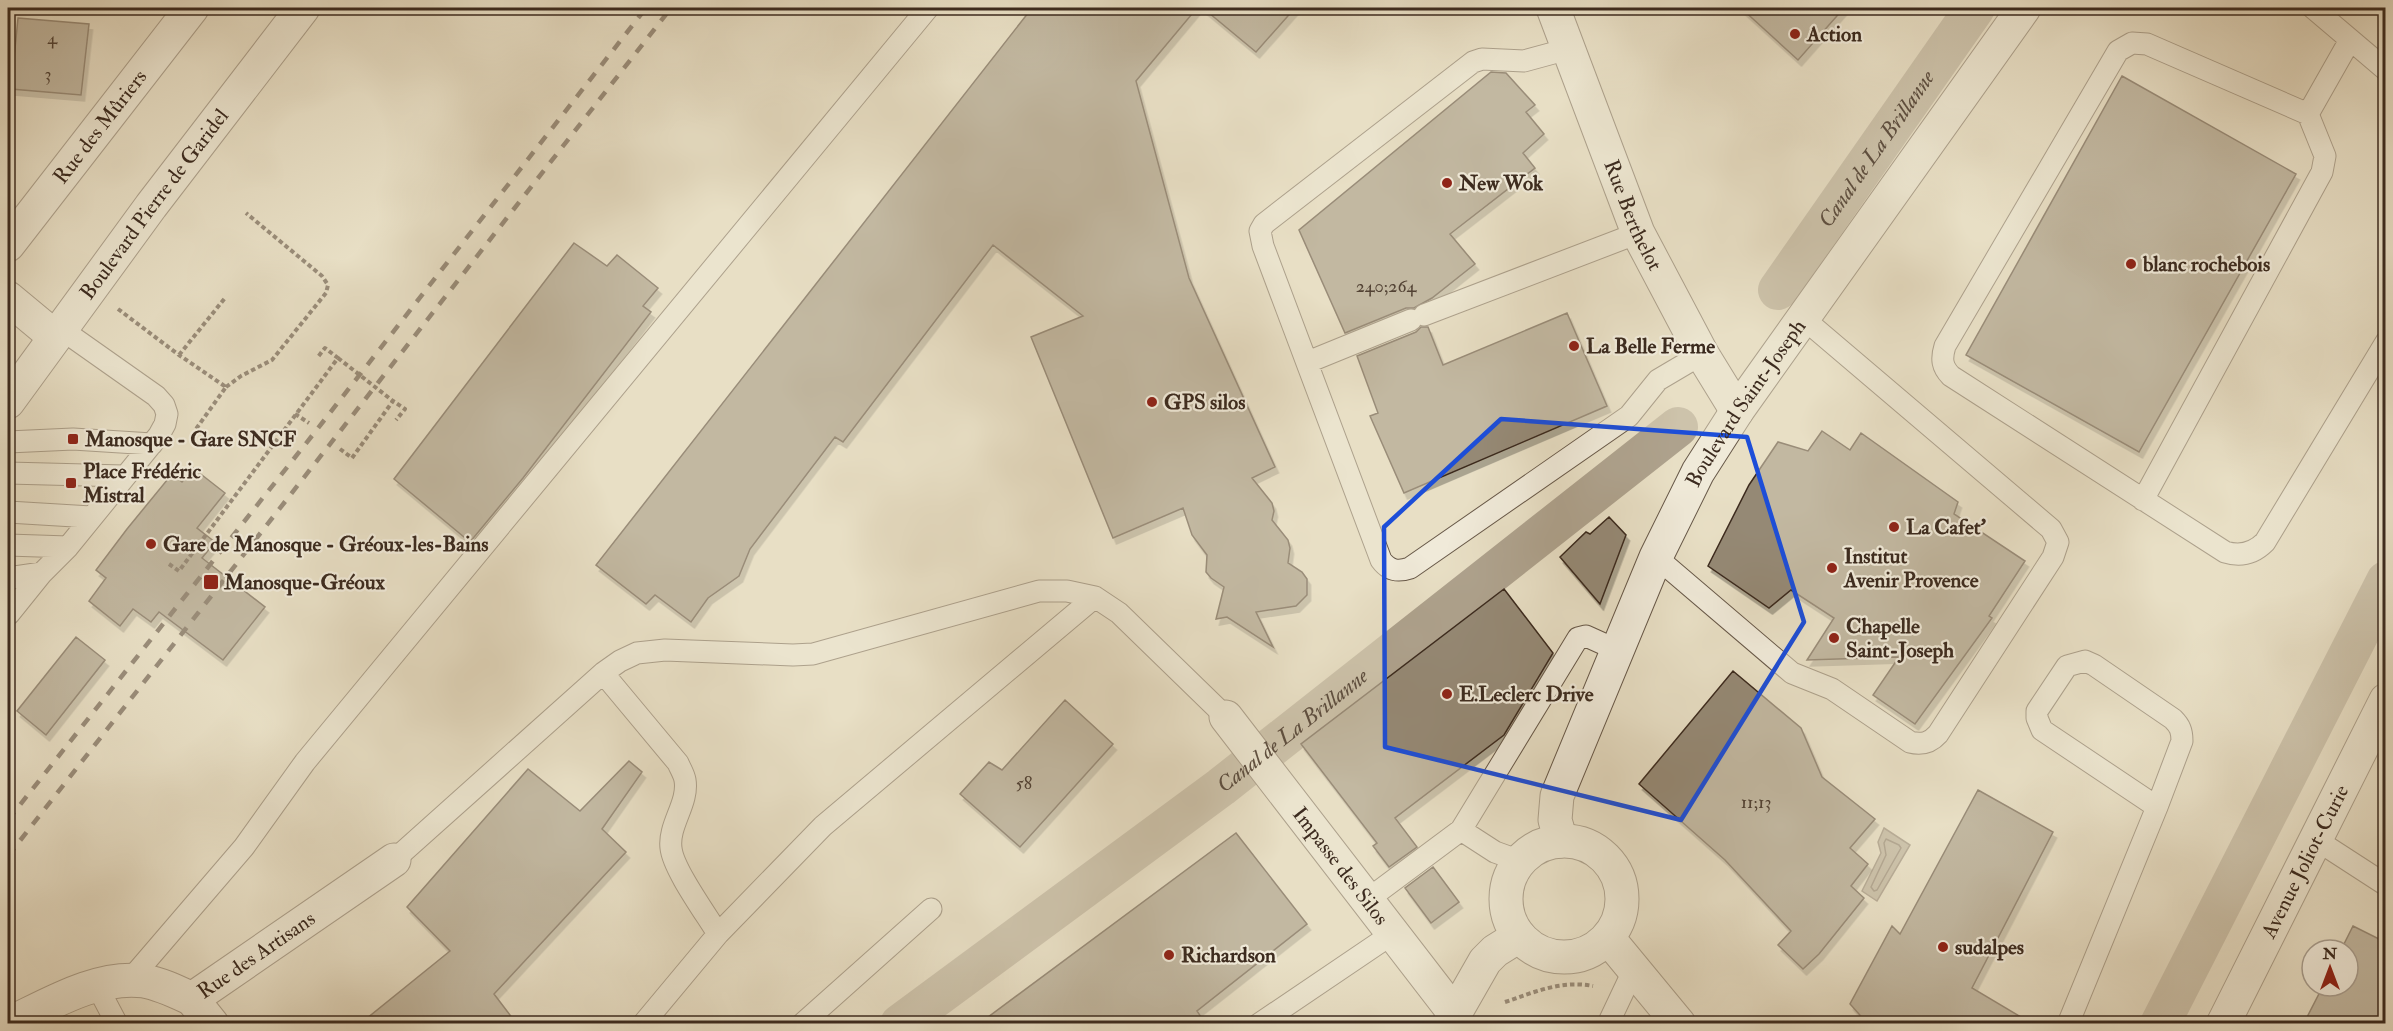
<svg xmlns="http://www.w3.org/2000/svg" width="2393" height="1031" viewBox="0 0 2393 1031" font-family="'IM FELL Double Pica',serif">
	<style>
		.water { fill: #aea28d; stroke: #807261; stroke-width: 1.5 }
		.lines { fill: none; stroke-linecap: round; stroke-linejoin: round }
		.shore { stroke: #756656; stroke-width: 1.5 }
		.canal { stroke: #aea28d; stroke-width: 40 }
		.building { fill: #958975; stroke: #3c2b1f; stroke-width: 1.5; filter: url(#shadow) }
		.service-casing { stroke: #675848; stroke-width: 23 }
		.minor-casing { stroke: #675848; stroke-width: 35 }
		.tertiary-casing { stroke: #675848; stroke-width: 35 }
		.path { stroke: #3c2b1f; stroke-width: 4; stroke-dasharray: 4.5 3; stroke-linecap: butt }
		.service { stroke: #f0ead9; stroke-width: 21 }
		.minor { stroke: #f0ead9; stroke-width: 33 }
		.tertiary { stroke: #f0ead9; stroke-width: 33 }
		.rail { stroke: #3c2b1f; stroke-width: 4.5; stroke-dasharray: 10 10; stroke-linecap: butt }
		.path-bridge { stroke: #3c2b1f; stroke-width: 4; stroke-dasharray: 4.5 3; stroke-linecap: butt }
		.marked { fill: none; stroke: #1d4ed8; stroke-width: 4.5; stroke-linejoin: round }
		.poi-dot { fill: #8f2418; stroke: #f0ead9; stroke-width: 2 }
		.labels { text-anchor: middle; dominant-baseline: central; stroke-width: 4.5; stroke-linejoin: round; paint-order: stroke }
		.number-label { font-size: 18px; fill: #524234 }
		.poi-label { font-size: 21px; font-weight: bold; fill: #3c2b1f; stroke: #f0ead9; text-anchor: start }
		.street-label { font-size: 21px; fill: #3c2b1f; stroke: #f0ead9 }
		.water-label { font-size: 22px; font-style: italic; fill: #5e4f40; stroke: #f0ead9 }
	</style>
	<defs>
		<filter id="shadow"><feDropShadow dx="3.5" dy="6" stdDeviation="0" flood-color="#0004"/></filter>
	</defs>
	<rect width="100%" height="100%" fill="#e8dfc5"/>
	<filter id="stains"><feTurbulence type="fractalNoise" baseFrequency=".00333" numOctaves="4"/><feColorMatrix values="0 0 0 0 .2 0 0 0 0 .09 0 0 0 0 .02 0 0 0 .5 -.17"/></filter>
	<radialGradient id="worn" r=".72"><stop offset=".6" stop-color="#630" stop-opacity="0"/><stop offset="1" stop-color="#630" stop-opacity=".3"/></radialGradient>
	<path class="water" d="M1884,828L1910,845L1877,901L1862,891L1881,853L1878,842Z"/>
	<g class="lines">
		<path class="shore" d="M1886,839L1899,845L1901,848L1877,890L1874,891L1871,887L1886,855L1884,843Z"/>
		<g class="canal">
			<path id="s1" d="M1778,290L1975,8"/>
			<path id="s2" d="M900,1024L1221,787L1678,427"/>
			<path d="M2160,1024L2386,581"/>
		</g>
	</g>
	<path class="building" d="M1032,8H1197L1136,81L1189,278L1275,467L1252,478L1272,503L1274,511L1272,520L1288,540L1290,548L1288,563L1302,572L1307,579V595L1296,606L1256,612L1273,647L1227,617L1216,619L1224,587L1211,578L1206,572L1207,555L1192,535L1183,508L1113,538L1031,337L1083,316L993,245L843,442L835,437L750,549L739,576L708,598L691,622L655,595L646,604L596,565Z
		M1203,8H1295L1256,52Z
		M1741,8H1844L1798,60Z
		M18,18L89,24L81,95L11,89Z
		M1491,72L1506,73L1535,105L1526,112L1544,134L1523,153L1535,168L1450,234L1475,264L1432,298L1414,308H1406L1345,333L1299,230Z
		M2122,76L2296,174L2139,452L1966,355Z
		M574,243L607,266L617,255L658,288L643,306L651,312L523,478L470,542L394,479Z
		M1567,313L1607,406L1404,493L1370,416L1378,413L1357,356L1416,332L1421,327H1428L1443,365Z
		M1822,431L1850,450L1861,433L1958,502L1954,514L2025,561L1989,616L1992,618L1915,724L1873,695L1899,657L1807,660L1834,618L1791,590L1769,608L1708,566L1749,485L1778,442L1808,451Z
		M193,468L225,493L197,528L215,542L202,558L265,607L223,660L159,612L151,622L133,609L120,626L89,601L106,578L96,570L127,529L172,474L182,482Z
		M1609,517L1626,535L1600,604L1560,557L1586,532L1590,534Z
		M1504,589L1553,653L1504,735L1395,818L1417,847L1389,867L1373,846L1377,843L1301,744Z
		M76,637L105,660L46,735L17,711Z
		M1733,671L1801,728L1822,777L1875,819L1850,848L1868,864L1851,886L1864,898L1819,954L1803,969L1778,945L1791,931L1725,860L1639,784Z
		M1065,700L1113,744L1020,847L960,794L989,762L1002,770Z
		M629,761L642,772L602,829L626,852L494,994L516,1023H361L450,951L407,907L528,769L580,811Z
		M1978,790L2053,832L1972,988L2031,1023H1867L1850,1004L1892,926L1900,934Z
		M1236,833L1307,924L1197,1011L1205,1023H980Z
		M1433,867L1459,902L1431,923L1405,888Z
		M2353,926L2385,942V1023H2304L2323,986H2348V950H2341Z"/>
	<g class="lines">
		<g class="service-casing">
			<path id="service" d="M2313,8L2386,70
				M2350,40L2308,114L2147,44L2132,43L2118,51L1945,346C1941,359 1942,367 1951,376L2225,552C2241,557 2254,553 2265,542L2386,342
				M1568,49L1524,61L1482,59L1473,62L1264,224L1260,231L1263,246L1381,560C1389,571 1398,572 1410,568L1629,416L1658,380L1702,354
				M1424,315L1638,233
				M1308,362L1411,320
				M8,442L73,439L152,444
				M8,473L124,476
				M2143,500L2322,172L2325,156L2308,114
				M8,512L91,517
				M8,545L68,547
				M1656,557L1792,673L1832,689L1910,742C1922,745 1930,743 1938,734L2053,557L2058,542L2051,529L1804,319
				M8,578L42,573
				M9,614L42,573L68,547L159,435L165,424L167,414L164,405L156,396L61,329
				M603,673L678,763C680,768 684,774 685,780C689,803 668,825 671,848C673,869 706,914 718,934L823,826L1095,597
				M2315,839L2386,885
				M394,860L603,673L620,661L637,653L665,650L793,655L813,654L1039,591H1067L1095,597L1119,613L1226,717
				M1520,861L1495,852L1461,830L1578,638L1586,636L1617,650
				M1367,900L1461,830
				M129,981L244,847L305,762L928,8
				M97,986L117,1024
				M643,1024L718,934
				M802,1024L931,909
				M1259,1024L1392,934
				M1608,1024L1634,969
				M2068,1024L2157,807L2182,741C2182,731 2180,726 2173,719L2094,665L2085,661L2067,666L2037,711V718L2042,730L2157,807"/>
		</g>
		<g class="minor-casing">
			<g id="minor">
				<path id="s3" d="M1553,8L1638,233L1702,354L1737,411"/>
				<path id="s4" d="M8,245L192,8"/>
				<path d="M8,298L55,337"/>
				<path id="s5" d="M1226,717L1455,1014"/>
				<path d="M192,999L212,1024"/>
				<path id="s6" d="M8,1024C50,1004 97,975 144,981C161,984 177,992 192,999L394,860"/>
				<path id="s7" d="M2223,1024L2386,700"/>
			</g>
		</g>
		<g class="tertiary-casing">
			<g id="tertiary">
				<path id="s8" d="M8,402L151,206L303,8"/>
				<path id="s9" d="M1561,841L1555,820L1557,796L1656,557L1698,472L1737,411L2024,8"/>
				<circle cx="1564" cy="899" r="58"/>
				<path d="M1608,938L1679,1024"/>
				<path d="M1449,1024L1485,961L1495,951L1519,936"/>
			</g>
		</g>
		<path class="path" d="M118,309L179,355L226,387L196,429
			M179,355L225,298
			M226,387L241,376L272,360L326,293L328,285L322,276L246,213
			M295,414L309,423
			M340,449L352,458L393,401L405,409L396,420
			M169,564L179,571L338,358L325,348L317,358
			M1505,1002C1535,992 1561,980 1593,986"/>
		<use href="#service" class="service"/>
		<use href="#minor" class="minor"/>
		<use href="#tertiary" class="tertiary"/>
		<path class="rail" d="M8,820L315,432L646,8
			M8,856L671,8"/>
		<path class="path-bridge" d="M338,358L393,401"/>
	</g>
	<path d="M0 0H2393V1031H0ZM1501,419L1747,437L1804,622L1681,820L1385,747L1384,527Z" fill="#e8dfc5" fill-opacity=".55" fill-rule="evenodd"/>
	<path class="marked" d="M1501,419L1747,437L1804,622L1681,820L1385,747L1384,527Z"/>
	<g class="poi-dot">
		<circle cx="1795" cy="34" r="6"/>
		<circle cx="1447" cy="183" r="6"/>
		<circle cx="2131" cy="264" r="6"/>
		<circle cx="1574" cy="346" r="6"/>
		<circle cx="1152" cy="402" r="6"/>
		<rect x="67" y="433" width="12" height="12" rx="3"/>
		<rect x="65" y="477" width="12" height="12" rx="3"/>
		<circle cx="1894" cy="527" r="6"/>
		<circle cx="151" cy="544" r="6"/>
		<circle cx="1832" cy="568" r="6"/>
		<rect x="203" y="574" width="16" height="16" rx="3"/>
		<circle cx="1834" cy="638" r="6"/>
		<circle cx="1447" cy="694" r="6"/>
		<circle cx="1943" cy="947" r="6"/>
		<circle cx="1169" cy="955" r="6"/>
	</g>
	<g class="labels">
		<g class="number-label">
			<text x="52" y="38">4</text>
			<text x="48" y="74">3</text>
			<text x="1386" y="286">240;264</text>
			<text x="1024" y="783">58</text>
			<text x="1756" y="802">11;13</text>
		</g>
		<g class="poi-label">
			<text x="1807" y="34">Action</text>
			<text x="1459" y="183">New Wok</text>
			<text x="2143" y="264">blanc rochebois</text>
			<text x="1586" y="346">La Belle Ferme</text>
			<text x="1164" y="402">GPS silos</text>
			<text x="85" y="439">Manosque - Gare SNCF</text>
			<text x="83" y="471">Place Frédéric<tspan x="83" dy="24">Mistral</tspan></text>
			<text x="1906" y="527">La Cafet'</text>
			<text x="163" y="544">Gare de Manosque - Gréoux-les-Bains</text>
			<text x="1844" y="556">Institut<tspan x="1844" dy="24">Avenir Provence</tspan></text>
			<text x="224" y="582">Manosque-Gréoux</text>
			<text x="1846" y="626">Chapelle<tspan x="1846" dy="24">Saint-Joseph</tspan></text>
			<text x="1459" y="694">E.Leclerc Drive</text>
			<text x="1955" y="947">sudalpes</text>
			<text x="1181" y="955">Richardson</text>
		</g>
		<g class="street-label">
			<text stroke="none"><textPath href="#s4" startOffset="150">Rue des Mûriers</textPath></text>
			<text stroke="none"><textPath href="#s8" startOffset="246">Boulevard Pierre de Garidel</textPath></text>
			<text stroke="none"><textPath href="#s3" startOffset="222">Rue Berthelot</textPath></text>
			<text stroke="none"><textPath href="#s9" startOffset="483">Boulevard Saint-Joseph</textPath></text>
			<text stroke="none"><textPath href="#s7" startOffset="182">Avenue Joliot-Curie</textPath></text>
			<text stroke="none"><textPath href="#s5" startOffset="188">Impasse des Silos</textPath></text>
			<text stroke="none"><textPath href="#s6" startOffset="274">Rue des Artisans</textPath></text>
		</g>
		<g class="water-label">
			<text stroke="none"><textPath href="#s1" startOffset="172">Canal de La Brillanne</textPath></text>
			<text stroke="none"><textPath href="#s2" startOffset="490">Canal de La Brillanne</textPath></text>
		</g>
	</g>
	<rect width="2393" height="1031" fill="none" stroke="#e8dfc5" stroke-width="30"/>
	<rect x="9" y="9" width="2375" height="1013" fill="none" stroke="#3c2b1f" stroke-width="3"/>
	<rect x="15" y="15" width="2363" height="1001" fill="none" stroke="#3c2b1f" stroke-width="1.5"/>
	<g transform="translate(2330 968)"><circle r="28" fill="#f0ead9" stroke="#a89e8f" stroke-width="1.5"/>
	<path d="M0-4.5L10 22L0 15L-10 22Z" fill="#8f2418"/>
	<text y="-9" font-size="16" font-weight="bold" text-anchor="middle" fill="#3c2b1f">N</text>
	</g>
	<rect width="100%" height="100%" filter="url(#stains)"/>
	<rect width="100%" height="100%" fill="url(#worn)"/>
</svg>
